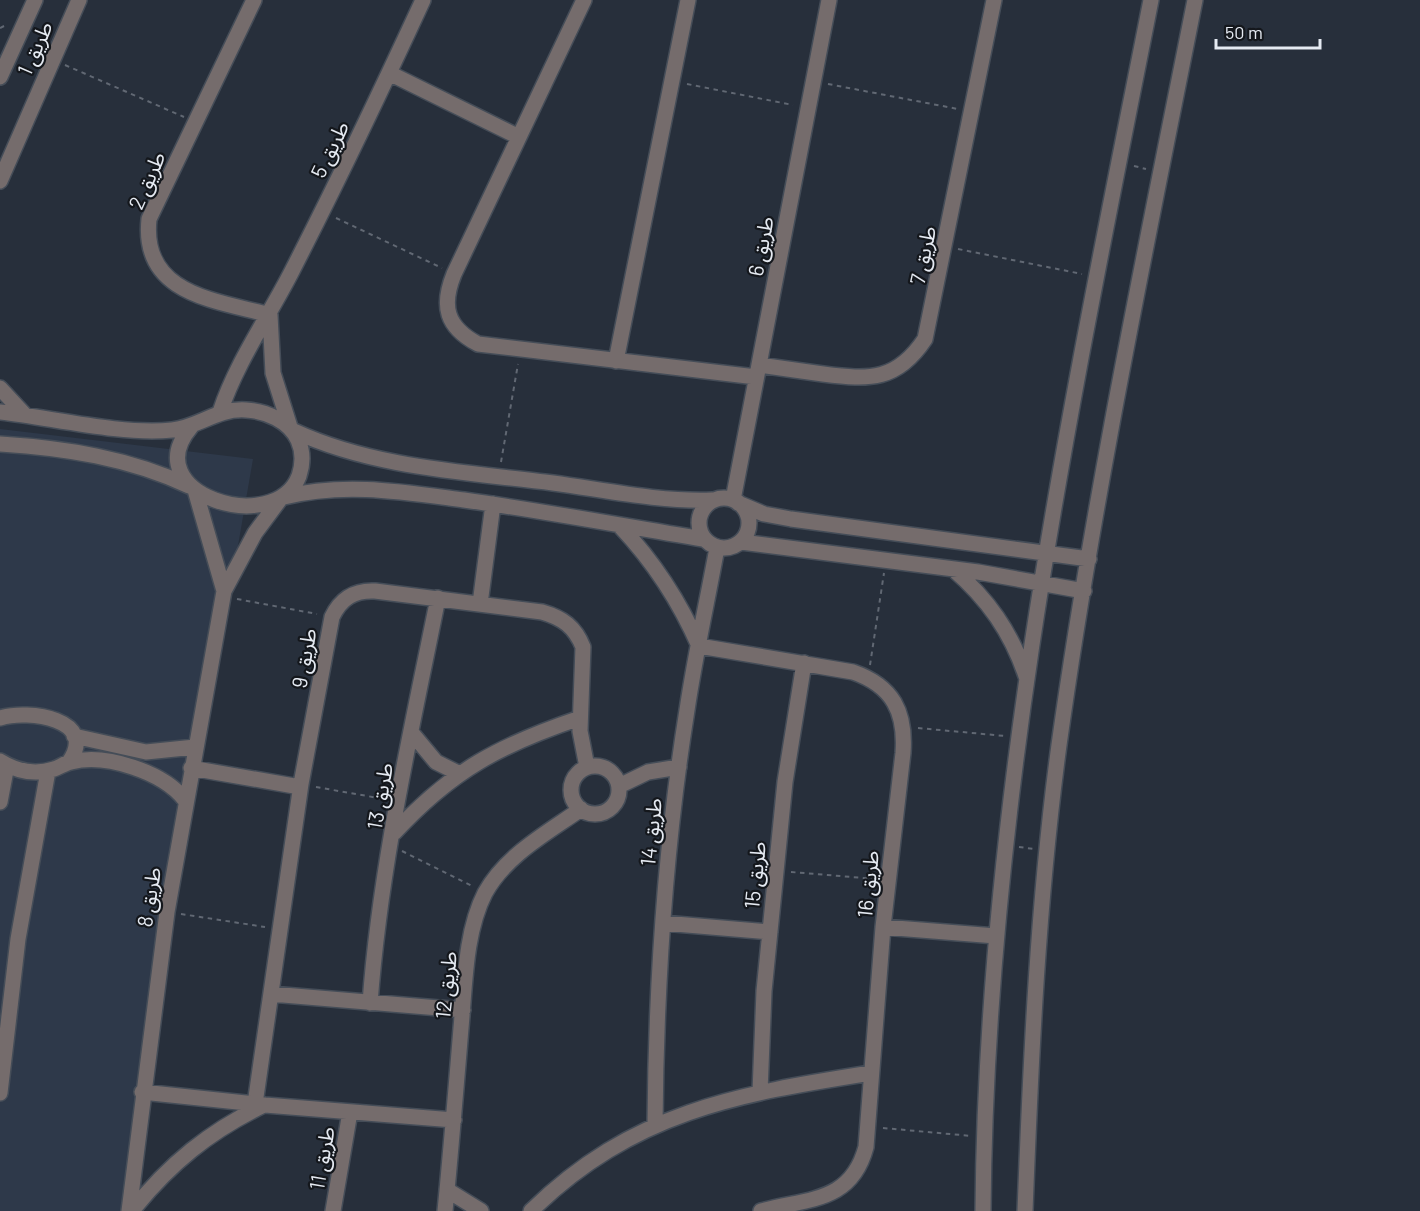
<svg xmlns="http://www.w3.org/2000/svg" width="1420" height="1211" viewBox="0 0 1420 1211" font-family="Barlow,'Noto Sans Arabic',sans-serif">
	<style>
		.built { fill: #2e394a }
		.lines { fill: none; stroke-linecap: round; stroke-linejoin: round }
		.minor-casing { stroke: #454d58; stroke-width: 18 }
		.path { stroke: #616873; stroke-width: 2; stroke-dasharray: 4.5 4.5; stroke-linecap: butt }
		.minor { stroke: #756c6c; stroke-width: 15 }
		.labels { text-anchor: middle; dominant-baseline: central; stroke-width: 4.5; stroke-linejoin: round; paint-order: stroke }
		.street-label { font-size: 21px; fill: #e5eaf2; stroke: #14171c }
	</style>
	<rect width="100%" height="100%" fill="#272f3b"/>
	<path class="built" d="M0,429L253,459L160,997L139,1211H0Z"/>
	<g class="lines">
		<g class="minor-casing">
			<path id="minor" d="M254,0L149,219C141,294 214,300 270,315
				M584,0L454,274C441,306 446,327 478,344L756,377
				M389,73L519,137
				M0,77L35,0
				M0,181L79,0
				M270,315L273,373L290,427
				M616,361L688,0
				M759,365C780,368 802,371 823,374C870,380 897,381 925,339L994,0
				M0,388L25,415
				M0,412C53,418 120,435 172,430C199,427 217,408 246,410C266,411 289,421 298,440C303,451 303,464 299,476C275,538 134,494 191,427
				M220,412C237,361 268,318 292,271C338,181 381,91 423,0
				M294,431C374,468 466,472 553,483C605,490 659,502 712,500
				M0,444C65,448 129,458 189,486
				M195,490L224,591
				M284,497C345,482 403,492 464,500C544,511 623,526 703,539
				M699 523a25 25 0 1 1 50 0a25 25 0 1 1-50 0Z
				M733,500L829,0
				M738,503L764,514L791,519L1089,559
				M620,526C654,562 679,600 699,646L853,672C893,686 906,712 903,753L883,927L866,1147C851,1203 808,1198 761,1211
				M741,542L978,572L1084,591
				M953,569C988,599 1011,632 1026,676
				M480,604L493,504
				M0,718C28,709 99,719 69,762
				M411,732L436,762L458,773
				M74,736L146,752L195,747
				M0,761C16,771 35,775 54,769C60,767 65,763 71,762C106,753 163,772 185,800
				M571 790a24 24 0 1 1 48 0a24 24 0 1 1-48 0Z
				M191,768L300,787
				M619,786L648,772L679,767
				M0,802L7,765
				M394,833C452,770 500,745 580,718
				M663,923L770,932
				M883,927L996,936
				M271,994L463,1010
				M370,1003C380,867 411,732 438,598
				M142,1092L265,1105L454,1120
				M760,1092L764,991L785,782L804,663
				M0,1093L18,939L48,771
				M255,1104L301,784L332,617C341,598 354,590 375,591L542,612C563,618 575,627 583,647L580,731L587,767
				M655,1124C656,985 665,847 687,710C695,656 707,602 717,548
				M447,1190L481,1211
				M129,1211L167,912L224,591L255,533L281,498
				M132,1211C169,1164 210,1131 264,1105
				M333,1211L350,1112
				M445,1211C451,1150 456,1089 461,1028C465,985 465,932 485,893C506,855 547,833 581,809
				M531,1211C632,1112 737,1094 871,1073
				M983,1211C986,802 1072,400 1151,0
				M1025,1211C1031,1055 1038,900 1059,745C1094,495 1146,247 1195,0"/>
		</g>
		<path class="path" d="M0,28L8,24
			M65,65L184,117
			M687,84L793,105
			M828,84L958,109
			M1134,166L1146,169
			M336,218L442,268
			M958,249L1082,274
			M501,462L518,364
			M237,599L317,614
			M870,665L884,573
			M918,728L1005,736
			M316,787L384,799
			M1019,847L1034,849
			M402,851L472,886
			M791,872L875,879
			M181,914L265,927
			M883,1128L972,1136"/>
		<use href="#minor" class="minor"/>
	</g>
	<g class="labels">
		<g class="street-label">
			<text transform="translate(34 48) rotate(-66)">طريق 1</text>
			<text transform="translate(329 149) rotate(-64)">طريق 5</text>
			<text transform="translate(146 180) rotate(-66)">طريق 2</text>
			<text transform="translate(760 246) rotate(-79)">طريق 6</text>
			<text transform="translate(922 255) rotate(-78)">طريق 7</text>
			<text transform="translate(303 658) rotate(-80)">طريق 9</text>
			<text transform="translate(379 796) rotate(-80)">طريق 13</text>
			<text transform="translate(650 832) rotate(-84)">طريق 14</text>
			<text transform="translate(754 875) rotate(-84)">طريق 15</text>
			<text transform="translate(867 884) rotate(-84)">طريق 16</text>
			<text transform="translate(148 897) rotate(-81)">طريق 8</text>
			<text transform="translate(445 985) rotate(-84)">طريق 12</text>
			<text transform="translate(321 1158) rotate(-80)">طريق 11</text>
		</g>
	</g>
	<path d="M1216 39v9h104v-9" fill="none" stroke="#e5eaf2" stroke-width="3"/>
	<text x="1225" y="39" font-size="18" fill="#e5eaf2" stroke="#14171c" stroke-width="4.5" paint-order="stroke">50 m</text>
</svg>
